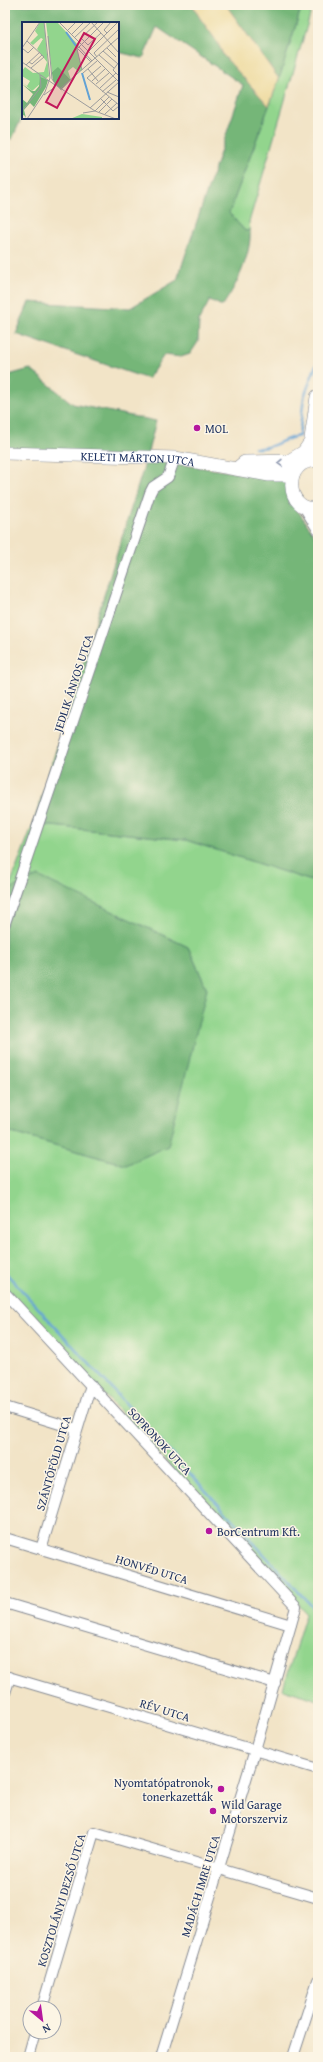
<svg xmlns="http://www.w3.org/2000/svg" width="323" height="2062" viewBox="0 0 323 2062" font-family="'Gentium Book Plus',serif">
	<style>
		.green { fill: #92d58d; stroke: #568276 }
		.forest { fill: #75b678; stroke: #48726b }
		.sand { fill: #eeda9e; stroke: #84847e }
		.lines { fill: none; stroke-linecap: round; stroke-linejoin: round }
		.stream { stroke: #62a2d5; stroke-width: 2.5 }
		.minor-casing { stroke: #868a92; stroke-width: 12 }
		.major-casing { stroke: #868a92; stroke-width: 14 }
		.highway-casing { stroke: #868a92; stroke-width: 16 }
		.minor { stroke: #fff; stroke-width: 10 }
		.major { stroke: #fff; stroke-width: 13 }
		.highway { stroke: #fff; stroke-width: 15 }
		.oneway { stroke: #8d97ae }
		.poi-dot { fill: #b5179e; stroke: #fcf5e5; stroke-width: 1.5 }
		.labels { text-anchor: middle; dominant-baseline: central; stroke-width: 3; stroke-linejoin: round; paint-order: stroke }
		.poi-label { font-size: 12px; fill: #1b2f5e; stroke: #fcf5e5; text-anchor: start }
		.street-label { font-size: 12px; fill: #1b2f5e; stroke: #fcf5e5 }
		.inset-river { fill: none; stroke: #62a2d5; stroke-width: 2 }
		.inset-road { fill: none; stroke: #9c9c9d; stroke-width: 1 }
		.view { fill: #c2185b; fill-opacity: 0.15; stroke: #c2185b; stroke-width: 2 }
		.inset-edge { fill: none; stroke: #1b2f5e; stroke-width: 2 }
	</style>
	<rect width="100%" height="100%" fill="#fcf5e5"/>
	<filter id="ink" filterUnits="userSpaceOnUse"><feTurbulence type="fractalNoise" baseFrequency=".025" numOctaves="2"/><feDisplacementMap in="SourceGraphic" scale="8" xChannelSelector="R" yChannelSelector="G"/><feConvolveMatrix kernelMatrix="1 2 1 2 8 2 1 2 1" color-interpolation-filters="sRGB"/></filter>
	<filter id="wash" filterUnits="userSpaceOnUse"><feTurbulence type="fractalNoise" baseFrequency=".012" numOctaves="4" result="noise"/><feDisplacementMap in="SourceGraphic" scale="16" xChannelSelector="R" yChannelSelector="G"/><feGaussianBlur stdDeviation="0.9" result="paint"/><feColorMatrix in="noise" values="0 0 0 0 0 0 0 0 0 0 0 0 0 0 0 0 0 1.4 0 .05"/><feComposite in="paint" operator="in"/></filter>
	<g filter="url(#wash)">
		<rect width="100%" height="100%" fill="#f2e4c7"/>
		<path class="green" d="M302,5H313L249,222L250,230L245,231L229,213L279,79Z
			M33,824L186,840L318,883V1700L283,1689L306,1613L5,1287V1131L126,1165L207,989L188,947L38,877L8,890Z"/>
		<path class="forest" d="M5,5H193C200,23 217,36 223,55L269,106L229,213L245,231L250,230C252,253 236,288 222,306L210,300L199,320L198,342L190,354L181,357L164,355L148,379L16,334L29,302L130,308L177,280L243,85L157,27L143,58L118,52V23H23V115L12,139L5,138Z
			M226,5H302L279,79Z
			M30,369L73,404L156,421L146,459L283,480L291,485L289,498L318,540V883L186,840L33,824L146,460L5,449V376Z
			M38,876L188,947L207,989L168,1146L126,1165L5,1131V900L8,890Z"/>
		<path class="sand" d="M193,5H226L279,79L269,106L223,55C217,36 200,23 193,5Z"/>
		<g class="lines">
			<path class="stream" d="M255,448C272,450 283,438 299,436L304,397L318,360
				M5,1272L318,1613"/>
		</g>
	</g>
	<g filter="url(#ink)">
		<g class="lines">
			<g class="minor-casing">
				<path id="minor" d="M303,505L318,530
					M5,923L150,493L153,487L168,477L175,458
					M5,1293L296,1607L255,1750L161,2057
					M5,1407L76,1429
					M5,1538L291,1625
					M41,1549L91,1385
					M5,1603L275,1683
					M5,1676L318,1769
					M5,1693L10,1677
					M42,2008L94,1832L318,1898
					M28,2057L35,2032
					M293,2057L318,1980"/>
			</g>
			<g class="major-casing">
				<g id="major">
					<path id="s1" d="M5,453L175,458L269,475H293"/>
					<path d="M318,461C282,457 284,514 318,508"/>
				</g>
			</g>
			<g class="highway-casing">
				<path id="highway" d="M310,453L318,397
					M239,468L245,463L289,462L304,453L311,443"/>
			</g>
			<use href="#minor" class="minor"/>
			<use href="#major" class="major"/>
			<use href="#highway" class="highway"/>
		</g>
		<defs><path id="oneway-chevron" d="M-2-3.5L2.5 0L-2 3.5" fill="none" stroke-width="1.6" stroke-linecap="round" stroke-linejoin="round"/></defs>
		<use class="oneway" href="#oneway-chevron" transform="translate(280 463) rotate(179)"/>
	</g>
	<g class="poi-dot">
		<circle cx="197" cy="428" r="4"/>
		<circle cx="209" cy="1531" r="4"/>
		<circle cx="221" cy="1789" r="4"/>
		<circle cx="213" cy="1811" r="4"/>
	</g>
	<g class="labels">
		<g class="poi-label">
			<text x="205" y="428">MOL</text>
			<text x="217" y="1531">BorCentrum Kft.</text>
			<text x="213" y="1782" text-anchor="end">Nyomtatópatronok,<tspan x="213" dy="14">tonerkazetták</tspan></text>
			<text x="221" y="1804">Wild Garage<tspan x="221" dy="14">Motorszerviz</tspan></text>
		</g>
		<g class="street-label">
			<text stroke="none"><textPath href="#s1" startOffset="133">KELETI MÁRTON UTCA</textPath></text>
			<text transform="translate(73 683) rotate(-72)">JEDLIK ÁNYOS UTCA</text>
			<text transform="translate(160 1441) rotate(47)">SOPRONOK UTCA</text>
			<text transform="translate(53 1463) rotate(-74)">SZÁNTÓFÖLD UTCA</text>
			<text transform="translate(152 1569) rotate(17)">HONVÉD UTCA</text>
			<text transform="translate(165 1710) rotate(17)">RÉV UTCA</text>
			<text transform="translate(200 1886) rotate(-73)">MADÁCH IMRE UTCA</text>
			<text transform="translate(61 1900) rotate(-73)">KOSZTOLÁNYI DEZSŐ UTCA</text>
		</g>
	</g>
	<g transform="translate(22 22)">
		<rect width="97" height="97" fill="#f2e4c7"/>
		<path d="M18,0H22L27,54L10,69L0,60L5,64L8,59L0,54V49L3,45L11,51L22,50L25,40L15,27L21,17L19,16L11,23L8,21L16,13L13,9ZM24,0H35L57,24L55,27L60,48L57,50L51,45L46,49L49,58L36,46L30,50ZM60,92L80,95V97H48Z" fill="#92d58d"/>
		<path d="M24,5L30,50L36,45L49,58L39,68L44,74L31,59ZM18,55L26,58L24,65L12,85L8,81L2,88L4,96L2,93L0,94V77L5,81L11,72L0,62L10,69H13L17,64Z" fill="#75b678"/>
		<path class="inset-river" d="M44,10L54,24M60,51L68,78"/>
		<path class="inset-road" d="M37,0L97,60M69,0L97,31M76,0L59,16L66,23L79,11M45,9L54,0M85,11L82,8L89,0M49,13L62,0M26,14L30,57L34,63M52,16L69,0M5,19L22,35L9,46M57,25L70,39M0,26L18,0M0,26L6,31L12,25M55,26L69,40M85,26L94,35M81,29L96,42M66,30L96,0M77,33L92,46M75,35L72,31L97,7M0,40L33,63M7,40L10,42L20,33M97,40L91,48L97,54M4,43L18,30M79,44L65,56L97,83M66,47L76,59M60,48L55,27L82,0M61,51L75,39M70,59L83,47M32,62L73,89L94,97M74,62L87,51M78,66L94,51M38,67L97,15M80,70L94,58M85,70L97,75M22,73L33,65M78,76L91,89L97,84M68,86L97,60M0,89L19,65L18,53M73,89L87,75M77,90L90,77M61,91L73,89M83,92L95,81M5,97L23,70L28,56L22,0"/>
		<path class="view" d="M62,11L73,17L35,86L24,80Z"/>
		<rect width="97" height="97" class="inset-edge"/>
	</g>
	<rect width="323" height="2062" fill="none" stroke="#fcf5e5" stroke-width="20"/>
	<g transform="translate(42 2020) rotate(151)"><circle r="19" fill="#fcf5e5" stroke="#a2a6af"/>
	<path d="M0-3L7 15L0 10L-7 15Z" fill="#b5179e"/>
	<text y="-6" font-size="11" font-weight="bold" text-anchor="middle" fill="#1b2f5e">N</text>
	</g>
</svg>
